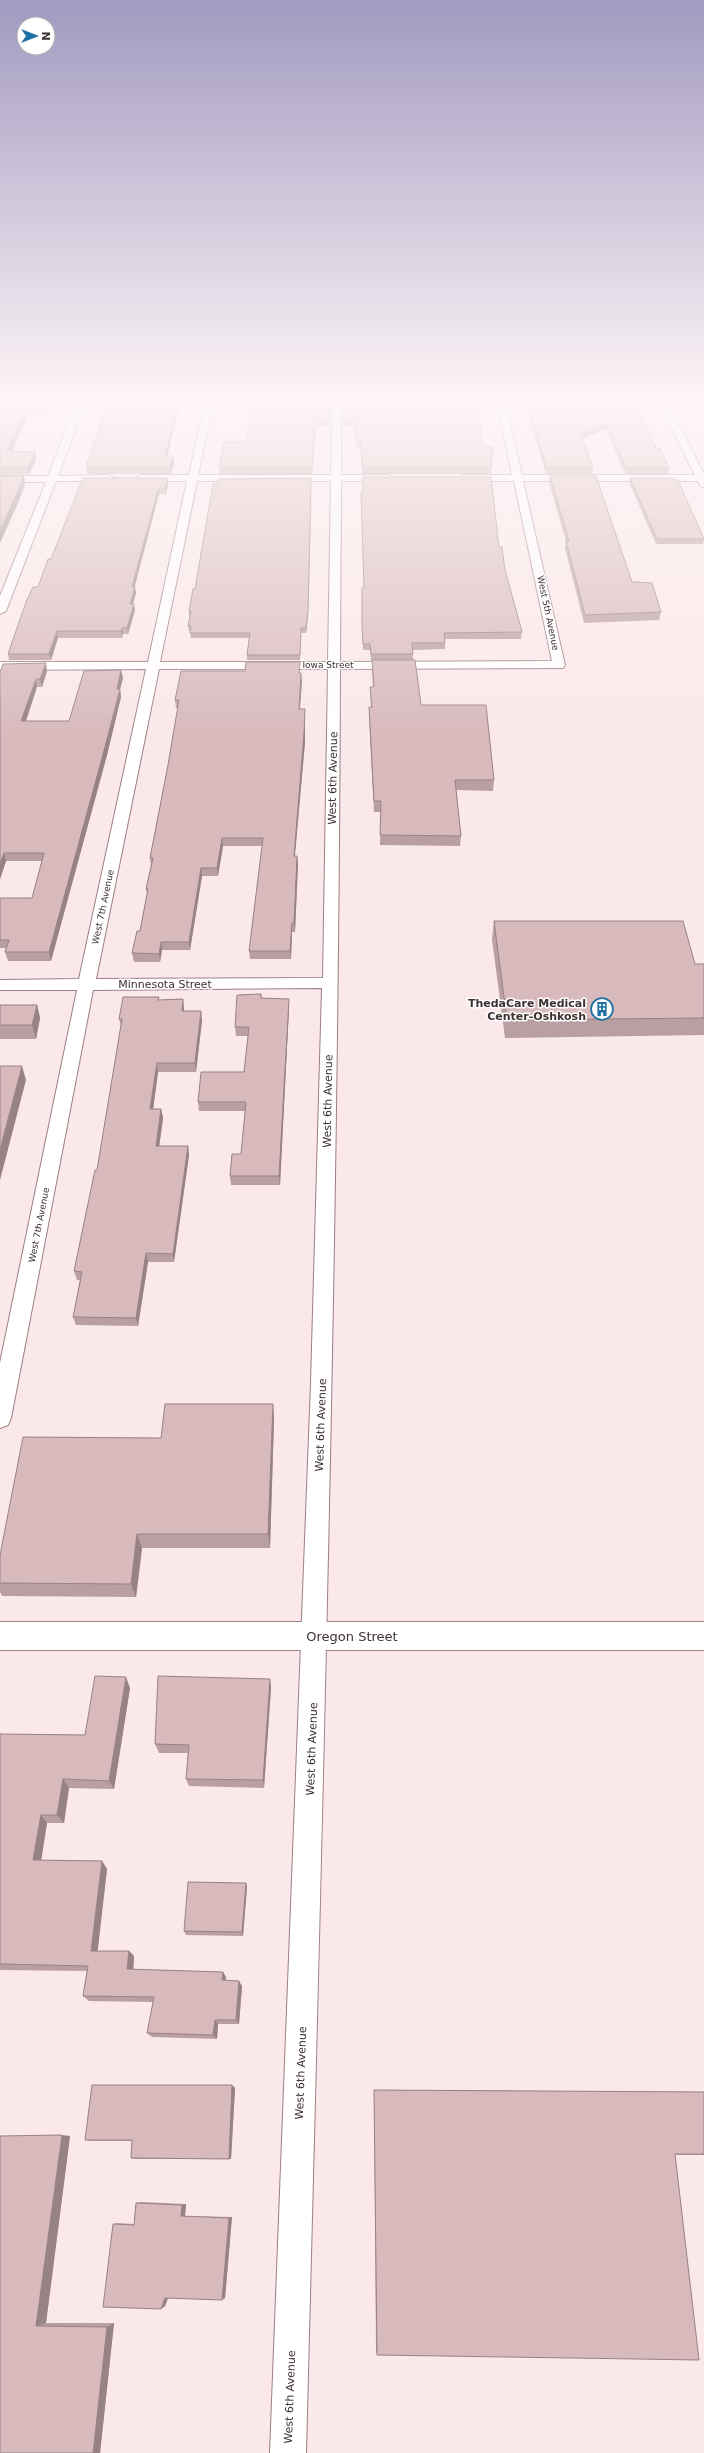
<svg xmlns="http://www.w3.org/2000/svg" width="704" height="2453" viewBox="0 0 704 2453" font-family="'DejaVu Sans',sans-serif">
	<style>
		.lines { fill: none; stroke-linecap: round; stroke-linejoin: round }
		.minor-casing { stroke: #9c7f83; stroke-width: 2 }
		.secondary-casing { stroke: #9c7f83; stroke-width: 2 }
		.minor { fill: #fff; fill-rule: evenodd }
		.secondary { fill: #fff; fill-rule: evenodd }
		.wall { fill: #ba9fa2 }
		.shaded-wall { fill: #978284 }
		.building { fill: #d8b9bc; stroke: #978284 }
		.labels { text-anchor: middle; dominant-baseline: central; stroke-width: 3; stroke-linejoin: round; paint-order: stroke }
		.far-street-label { font-size: 9px; fill: #3d3032; stroke: #fff }
		.street-label { font-size: 11px; fill: #3d3032; stroke: #fff }
		.poi-label { font-size: 11px; font-weight: bold; fill: #3d3032; stroke: #fff; text-anchor: end }
		.near-street-label { font-size: 13px; fill: #3d3032; stroke: #fff }
	</style>
	<rect width="100%" height="100%" fill="#fbe8ea"/>
	<g class="lines">
		<g class="minor-casing">
			<path id="minor" d="M79,397H88L58,476L109,475L114,478L109,481H56L6,611L0,614V596L46,482H0V476H48Z
				M206,397H214L198,475H331L333,397H341V475H389L394,478L389,481H341L340,662L552,661L514,481H463L458,478L463,475H512L496,397H504L522,475H695L656,397H665L704,474V487L700,486L698,481H523L565,665L563,668L340,669C338,1264 321,1858 306,2453H270L311,1383L322,988L93,990L11,1418L8,1425L0,1428V1363L77,990H0V980L79,979L146,669L0,670V662H148L187,481H141L136,478L141,475H189ZM197,481H331L328,662H160ZM159,669H328L323,978L96,979Z"/>
		</g>
		<g class="secondary-casing">
			<path id="secondary" d="M0,1622H704V1650H0Z"/>
		</g>
		<use href="#minor" class="minor"/>
		<use href="#secondary" class="secondary"/>
	</g>
	<path class="wall" d="M0,397H68L67,399H57L50,414H28L12,451L35,452L36,460L29,474L0,475Z
		M110,397H191L181,399L167,456L174,463L171,474H87L86,467Z
		M234,397H333L331,426H316L312,474H220L219,467L246,442L253,399L252,398H234Z
		M342,397L484,447H493L491,474H362L361,447H356L354,426H342Z
		M522,397H634L656,448L669,468L668,474H625L606,429L583,438L593,468L592,474H546Z
		M550,476L632,582L661,612L659,620L584,623L565,548L566,541L549,482Z
		M363,477L499,547L522,632L521,639H445V649L413,650V660H371L370,650H363L362,631V588H364Z
		M168,478V484L166,494H159L134,587L136,593L133,604L135,610L128,634H123L122,638H58L51,660H9L8,654L38,587L51,559Z
		M630,478L704,538L703,544H656L629,482Z
		M189,611L308,617L306,633H301L300,660H247V655L249,638H191L190,631H189L188,626L190,616H189Z
		M372,660L421,705L494,780L493,791L456,790L461,836L460,846L380,845L381,812H374L369,717V707H371L370,687H373L372,670Z
		M121,670L123,678L120,689L121,697L107,755L51,961H8L5,952L7,948H0V898H32L42,861H6L0,879V672L47,671L42,687H37L26,721H69Z
		M300,673L302,681L300,709H305V742L295,856L298,864L295,932H292L291,959H250L249,951L262,846H223L218,876H202L190,950H162L160,962H134L132,953L140,931L147,895L146,889L151,866L150,858L168,765L178,708H176L175,700Z
		M494,921L695,964H704V1035L505,1038L492,939Z
		M261,994L262,998L289,1008L280,1185H231L230,1176L241,1154L245,1111H199L198,1102L244,1072L248,1036H236L235,1027Z
		M159,997V1000L183,999L184,1009V1011L202,1020L196,1072H158L153,1109H161L163,1118L159,1146H188L189,1155L174,1262H148L138,1326L76,1325L73,1317L80,1280H77L74,1271L97,1170L121,1026L119,1019Z
		M0,1005H37L40,1018L36,1039H0Z
		M273,1404L274,1420L270,1548H142L136,1597L2,1596L0,1592V1583L161,1438Z
		M270,1679L271,1688L264,1788L189,1786L186,1779L188,1753H159L155,1744Z
		M130,1688L114,1789L69,1788L64,1823H47L41,1860L102,1861L107,1869L97,1951H129L134,1956L133,1969L223,1972L226,1977L225,1980L242,1986L239,2024H218L217,2039L152,2037L147,2033L153,2002L89,2001L83,1996L87,1971L0,1970V1734L85,1735Z
		M246,1883L247,1887L243,1936L186,1935L184,1931Z
		M232,2085L235,2088L231,2159H136L131,2158L132,2141H91L85,2140Z
		M374,2090L704,2092V2155H675L377,2355L376,2351Z
		M70,2136L46,2323H114L100,2453H0Z
		M141,2202L186,2204L185,2216L232,2217L225,2298H168L165,2306L161,2309L113,2224L118,2223L134,2224L136,2203Z"/>
	<path class="shaded-wall" d="M53,397H57V399L50,414L49,407Z
		M179,397H191L181,399L166,463L165,456Z
		M332,397H333L331,426V419Z
		M27,407L28,414L9,459L7,451Z
		M316,419V426L312,474V467Z
		M607,424L606,429L581,439V434Z
		M35,452L36,460L29,474L28,467Z
		M173,456L174,463L171,474L170,467Z
		M24,476L25,484L19,501L0,543V531Z
		M168,478V484L166,494L165,489Z
		M312,483L308,617L306,633V628Z
		M158,489L159,494L133,593L132,587Z
		M135,587L136,593L131,610L130,604Z
		M134,604L135,610L128,634L127,628Z
		M122,628L123,634L122,638L121,631Z
		M57,631L58,638L51,660L49,654Z
		M46,663L47,671L42,687L40,679Z
		M121,670L123,678L120,689L121,697L107,755L51,961L49,952Z
		M301,673L302,681L299,717V709Z
		M36,679L37,687L23,729L21,721Z
		M305,709V742L294,864V856Z
		M222,838L223,846L218,876L217,868Z
		M4,853L6,861L0,879V864Z
		M297,856L298,864L295,932L294,923Z
		M201,868L202,876L190,950L189,942Z
		M292,923V932L291,959L290,951Z
		M161,942L162,950L160,962L159,954Z
		M183,999L184,1009L183,1020L182,1011Z
		M289,999V1008L280,1185L279,1176Z
		M37,1005L40,1018L36,1039L32,1025Z
		M201,1011L202,1020L196,1072L195,1063Z
		M157,1063L158,1072L152,1118L150,1109Z
		M22,1066L26,1080L0,1180V1150Z
		M161,1109L163,1118L158,1155L156,1146Z
		M188,1146L189,1155L174,1262L173,1254Z
		M146,1253L148,1262L138,1326L136,1318Z
		M273,1404L274,1420L270,1548L268,1534Z
		M137,1534L142,1548L136,1597L131,1584Z
		M126,1677L130,1688L114,1789L109,1781Z
		M270,1679L271,1688L264,1788L263,1780Z
		M63,1779L69,1788L64,1823L57,1815Z
		M41,1815L47,1823L40,1868L33,1860Z
		M102,1861L107,1869L97,1957L91,1951Z
		M246,1883L247,1887L243,1936L242,1932Z
		M129,1951L134,1956L133,1974L127,1969Z
		M223,1972L226,1977L225,1985L222,1980Z
		M239,1981L242,1986L239,2024L236,2020Z
		M215,2020L218,2024L217,2039L213,2035Z
		M232,2085L235,2088L231,2159H229Z
		M62,2135L70,2136L46,2323L36,2326Z
		M186,2204L185,2216H181L182,2205Z
		M232,2217L225,2298L222,2300L229,2218Z
		M169,2295L165,2306L161,2309L165,2298Z
		M114,2323L100,2453H93L107,2327Z"/>
	<path class="building" d="M0,397H53L49,407H27L7,451L35,452L28,467H0Z
		M110,397H179L165,456H173L170,467H86Z
		M253,397H332L331,419H316L312,467H219L224,442H246Z
		M342,397H475L484,447H493L491,467H362L361,440H356L354,419H342Z
		M524,397H634L656,448H660L669,468H626L607,424L581,434L593,468H547Z
		M0,476H24L17,493L0,531Z
		M550,476H596L632,582L652,583L661,612L585,615L566,541H569Z
		M363,477H491L499,547H502L505,570L522,632L444,633L445,643H412L413,654H371L370,644H363L362,625V588H364L361,492H363Z
		M83,478H168L165,489H158L132,587H135L130,604H134L127,628H122L121,631H57L49,654H8L26,602L33,587H38L48,559H51Z
		M311,478L308,611L306,628H301L300,655H247L250,633H190L191,626H188L191,611H189L193,589H195L213,484H217L218,479Z
		M630,478H673L674,480H678L704,539H657Z
		M372,660H415L421,705H486L494,780H455L461,836L380,835L381,801H374L369,707H372L370,687H374Z
		M246,662H300L299,673H301L299,709H305L304,734L294,856H297L294,923H292L290,951H249L263,838H222L217,868H201L189,942H161L159,954L132,953L137,931H140L148,889H146L153,858H150L168,765L179,700H175L181,671H245Z
		M46,663L40,679H36L21,721H69L84,671L121,670L117,689H120L105,747L49,952H5L9,940H0V898H32L44,853H4L0,864V672L3,664Z
		M494,921H683L695,964H704V1018L507,1020Z
		M261,994V998L289,999L279,1176H230L232,1154H241L246,1102H198L201,1072H244L249,1027H235L237,995Z
		M123,997H159L158,1000L183,999L182,1011H201L195,1063H157L150,1109H161L156,1146H188L173,1254L146,1253L136,1318L73,1317L82,1272L74,1271L95,1170H97L122,1019H119Z
		M0,1005H37L32,1025H0Z
		M0,1066H22L0,1150Z
		M165,1404H273L268,1534H137L131,1584L0,1583V1555L23,1437L161,1438Z
		M95,1676L126,1677L109,1781L63,1779L57,1815H41L33,1860L102,1861L91,1951H129L127,1969L223,1972L222,1980L239,1981L236,2020H215L213,2035L147,2033L154,1997L83,1996L88,1966L0,1964V1734L85,1735Z
		M158,1676L270,1679L263,1780L186,1779L189,1745L155,1744Z
		M188,1882L246,1883L242,1932L184,1931Z
		M92,2085H232L229,2159L131,2158L132,2140H85Z
		M374,2090L704,2092V2154H675L699,2360L377,2355Z
		M62,2135L36,2326L107,2327L93,2453H0V2136Z
		M136,2203L182,2205L181,2216L229,2218L222,2300L165,2298L161,2309L103,2307L113,2224L134,2225Z"/>
	<linearGradient id="sky" x2="0" y2="1"><stop stop-color="#a29ac0"/><stop offset="0.54" stop-color="#fdf5f6"/><stop offset="1" stop-color="#fdf5f6" stop-opacity="0"/></linearGradient>
	<rect width="704" height="741" fill="url(#sky)"/>
	<defs>
		<g id="building-ring" transform="scale(1.15)"><circle r="9.5" fill="#fff" stroke="#1e71a2" stroke-width="1.5"/><path d="M-4-6H4V6H1V3H-1V6H-4ZM-2.5-4.3h1.7v1.8h-1.7ZM.8-4.3h1.7v1.8H.8ZM-2.5-1h1.7V.8h-1.7ZM.8-1h1.7V.8H.8Z" fill="#1e71a2"/></g>
	</defs>
	<g fill-rule="evenodd">
		<use href="#building-ring" x="602" y="1009"/>
	</g>
	<g class="labels">
		<g class="far-street-label">
			<text transform="translate(548 613) rotate(78)">West 5th Avenue</text>
			<text x="328" y="665">Iowa Street</text>
			<text transform="translate(103 907) rotate(-78)">West 7th Avenue</text>
			<text transform="translate(39 1225) rotate(-79)">West 7th Avenue</text>
		</g>
		<g class="street-label">
			<text transform="translate(333 778) rotate(-89)">West 6th Avenue</text>
			<text x="165" y="984">Minnesota Street</text>
			<text transform="translate(328 1101) rotate(-89)">West 6th Avenue</text>
			<text transform="translate(321 1425) rotate(-88)">West 6th Avenue</text>
			<text transform="translate(312 1749) rotate(-88)">West 6th Avenue</text>
			<text transform="translate(301 2073) rotate(-88)">West 6th Avenue</text>
			<text transform="translate(290 2397) rotate(-88)">West 6th Avenue</text>
		</g>
		<g class="poi-label">
			<text x="586" y="1003">ThedaCare Medical<tspan x="586" dy="13">Center-Oshkosh</tspan></text>
		</g>
		<g class="near-street-label">
			<text x="352" y="1636">Oregon Street</text>
		</g>
	</g>
	<g transform="translate(36 36) rotate(90)"><circle r="19" fill="#ffffff" stroke="#b1acad"/>
	<path d="M0-3L7 15L0 10L-7 15Z" fill="#1e71a2"/>
	<text y="-6" font-size="11" font-weight="bold" text-anchor="middle" fill="#3d3032">N</text>
	</g>
</svg>
